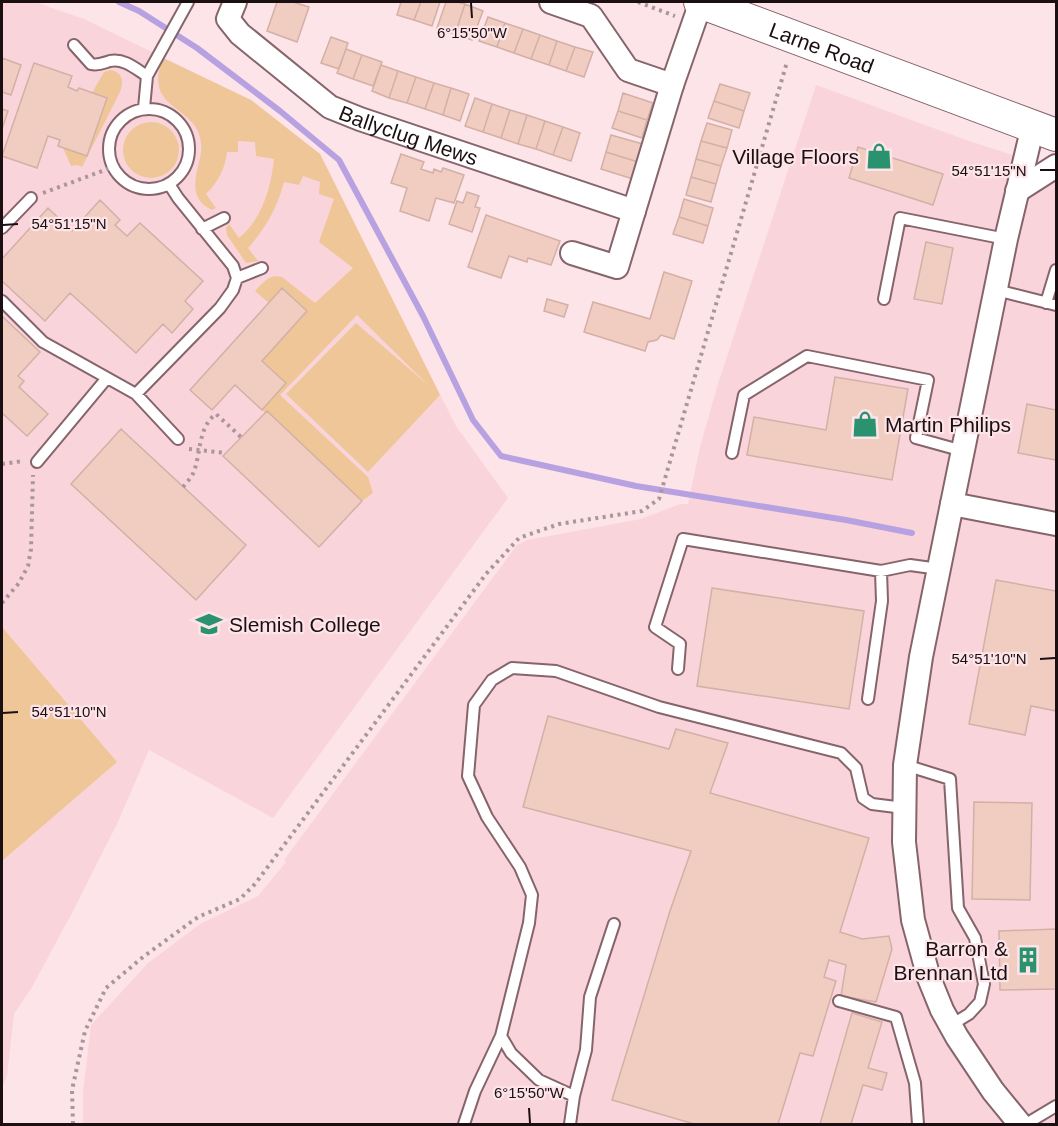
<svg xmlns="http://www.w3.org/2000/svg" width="1058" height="1126" viewBox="0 0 1058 1126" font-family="Arial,sans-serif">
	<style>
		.built { fill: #fad4db }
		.green { fill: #efc697 }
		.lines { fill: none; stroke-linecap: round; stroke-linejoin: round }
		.stream { stroke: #b7a1e1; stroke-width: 6 }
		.building { fill: #f1ccc1; stroke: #d3b0a5; stroke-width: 1.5 }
		.lane-casing { stroke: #86646b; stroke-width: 14 }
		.street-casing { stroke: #86646b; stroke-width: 26 }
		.secondary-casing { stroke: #86646b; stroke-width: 34 }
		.path { stroke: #a9969a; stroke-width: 4; stroke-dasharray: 3 4.5; stroke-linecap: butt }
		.lane { stroke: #fff; stroke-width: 10 }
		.street { stroke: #fff; stroke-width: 22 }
		.secondary { stroke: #fff; stroke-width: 32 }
		.ticks { fill: none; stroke: #1c0f12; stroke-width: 2 }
		.labels { text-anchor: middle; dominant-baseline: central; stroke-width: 4.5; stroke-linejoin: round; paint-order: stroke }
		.street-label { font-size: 21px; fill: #1c0f12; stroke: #fce4e9 }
		.poi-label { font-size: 21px; fill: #1c0f12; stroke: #fce4e9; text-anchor: end }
		.ticks-label { font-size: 15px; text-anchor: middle; fill: #1c0f12; stroke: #fce4e9; stroke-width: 4.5; stroke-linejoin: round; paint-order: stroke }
	</style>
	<rect width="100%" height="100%" fill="#fce4e9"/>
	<path class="built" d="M2,2H35L84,19L251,100L320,154L456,426L508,498L273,818L149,750L117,824L72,913L32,987L14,1014L7,1077L2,1087Z
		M816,85L966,140L1056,169V1124H83V1092L91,1025L148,963L200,924L258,896L286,862L284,860L517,545L527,540L641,519L680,504H688L700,447L717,387Z"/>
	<path class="green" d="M163,58L251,100L320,154L440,395L368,472L286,394L356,323L428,385L357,315L280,395L368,477L373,493L362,501L262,410L286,383L262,361L307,311L283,288L269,303L255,291C264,282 269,274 282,277L315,303L353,268L319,242L334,199L319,194L320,182L303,176L299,185L284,182C277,208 266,228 248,248L258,261L246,263L227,235L226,228L229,224L239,238C262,219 271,188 274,159L256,156L255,142L238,141V152H227C225,169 218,182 206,194L216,208L212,210C185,197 198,173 201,152C206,103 140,115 163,58Z
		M111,70C123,73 124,81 120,92L82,167L78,165L71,166L63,148L87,156L107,99L92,93L104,72Z
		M123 150a28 28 0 1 1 56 0a28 28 0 1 1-56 0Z
		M2,627L117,762L2,861Z"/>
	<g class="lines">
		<path class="stream" d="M119,2L139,11L197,48L280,111L339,160L423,316L473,420L501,456L636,486L846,520L912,533"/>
	</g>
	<path class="building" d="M277,2H293L309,7L297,42L267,31Z
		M401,2H421L414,20L397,15Z
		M421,2H440L432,26L414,20Z
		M446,2H457L465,4L455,34L437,28Z
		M465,4L483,11L472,40L455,34Z
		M488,17L505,23L497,47L479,41Z
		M505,23L523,29L514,53L497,47Z
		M523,29L540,35L531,59L514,53Z
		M540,35L557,41L549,65L531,59Z
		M331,37L348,43L339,69L321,63Z
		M557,41L575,47L566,71L549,65Z
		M575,47L593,52L584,77L566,71Z
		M346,49L362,55L353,79L337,73Z
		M362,55L382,62L373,86L353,79Z
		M2,58L21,65L11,95L2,92Z
		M34,63L72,76L68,87L77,91L79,88L107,98L87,156L58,146L60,140L48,136L37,168L2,156Z
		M381,65L398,71L389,98L372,91Z
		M398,71L416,77L407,103L389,98Z
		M416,77L434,83L425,109L407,103Z
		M434,83L451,88L443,115L425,109Z
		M720,84L750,93L744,111L714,101Z
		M451,88L469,94L460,121L443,115Z
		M623,93L653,103L647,120L618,111Z
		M475,98L492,104L483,132L465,126Z
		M714,101L744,111L739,128L708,118Z
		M492,104L510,110L501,138L483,132Z
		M2,109L8,111L2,129Z
		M510,110L527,115L518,144L501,138Z
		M618,111L647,120L642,138L612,128Z
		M527,115L545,121L536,149L518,144Z
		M545,121L563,127L553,155L536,149Z
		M707,123L732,130L727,148L701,141Z
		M563,127L580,133L571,161L553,155Z
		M611,135L643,144L638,162L606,152Z
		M701,141L727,148L721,166L696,159Z
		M858,147L943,174L933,205L849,178Z
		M606,152L638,162L633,179L601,169Z
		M401,154L424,162L421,169L433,173L434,169L441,172L443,168L464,175L454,203L436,198L429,221L400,211L407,188L391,183Z
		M696,159L721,166L716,184L691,177Z
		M691,177L716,184L711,202L686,195Z
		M467,192L479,196L475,207L480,208L472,232L449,224L457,201L463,203Z
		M684,199L713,208L708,226L679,217Z
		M100,200L120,220L115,225L127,236L140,223L203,281L185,301L193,309L172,333L163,324L136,353L70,293L45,321L2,281V259L48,208L72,231Z
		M486,215L560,241L551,265L528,258L527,262L509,256L501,278L468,267Z
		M679,217L708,226L703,243L673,234Z
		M926,242L953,248L942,304L914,299Z
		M664,272L692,281L674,339L661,335L657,340L648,342L645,351L584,332L593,302L650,319Z
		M282,288L307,311L262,361L286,383L262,410L235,385L212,410L190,390Z
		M547,299L568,305L564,317L544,311Z
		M2,316L40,352L18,376L24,381L19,387L48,414L27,436L2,413Z
		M835,377L908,389L892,480L747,455L754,417L826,430Z
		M1027,404L1056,410V460L1018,453Z
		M267,411L362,501L319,547L223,456Z
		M121,429L246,545L196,600L71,484Z
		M996,580L1056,591V711L1031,706L1025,735L969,724Z
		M712,588L864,611L849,709L697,686Z
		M548,716L669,749L676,729L728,743L710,793L869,838L840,932L862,939L889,936L892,949L876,1002L841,996L846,965L829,960L824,977L836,981L813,1056L800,1053L778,1124H694L612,1100L670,911L691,851L523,807Z
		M974,802L1032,803L1030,900L972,899Z
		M1056,929V989L1000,990L999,931Z
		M852,1013L882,1022L868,1068L887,1073L882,1090L863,1085L851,1124H820Z"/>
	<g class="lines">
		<g class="lane-casing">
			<path id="lane" d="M74,45L91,64C98,66 103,63 110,61C124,58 136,69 147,76
				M144,108L147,76L188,2
				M109 149a40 40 0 1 1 80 0a40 40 0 1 1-80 0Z
				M169,184L178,198L233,266L237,278L233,290L220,308L136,394L178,439
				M2,228L31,198
				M202,229L224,218
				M237,278L262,268
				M996,290L1056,305
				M884,299L900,218L1006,239
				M2,301L43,342L136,394
				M1046,303L1056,270
				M732,453L744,395L807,356L928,380L916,438L963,451
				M37,462L107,378
				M678,669L680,644L655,627L683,539L881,571L910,565L939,569
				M868,699L882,601L881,571
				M905,765L950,779L958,908L975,938L984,984L980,1002L969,1014L951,1025
				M839,1001L896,1017L915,1083L918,1124
				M501,1036L511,1053L539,1080L574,1096
				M464,1124L475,1091L501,1036L529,923L532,895L520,867L487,817L468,776L474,705L492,680L512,668L556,671L659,707L841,753L856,768L863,798L872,804L904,808
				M570,1124L574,1096L586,1050L590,997L614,924
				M1026,1124L1056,1106"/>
		</g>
		<g class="street-casing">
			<g id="street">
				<path id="s1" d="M235,2L228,19L240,34L330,107L360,119L634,211"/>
				<path d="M551,2L591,16L628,70L672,85"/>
				<path d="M1017,191L1056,166"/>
				<path d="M572,253L617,267L672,85L701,2"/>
				<path d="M952,504L1056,524"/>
				<path d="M1020,1124L993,1091L957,1037L942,1010L929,978L913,920L904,842L905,765L921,657L952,504L1006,239L1033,126"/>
			</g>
		</g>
		<g class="secondary-casing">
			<g id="secondary">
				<path id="s2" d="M700,2L1056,135"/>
			</g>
		</g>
		<path class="path" d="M638,2L675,16
			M43,193L113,167
			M189,449L226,453
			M2,464L23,461
			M183,487C187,482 192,477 194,471C201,453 198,427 216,414L241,437
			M2,603L19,583L28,566L31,549L33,475
			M73,1124L72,1090L85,1031L106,988L143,957L198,917L240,899L255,884L486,574L519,538L559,524L642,511L659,499L787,62"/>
		<use href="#lane" class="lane"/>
		<use href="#street" class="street"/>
		<use href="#secondary" class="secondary"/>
	</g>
	<path class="ticks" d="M471,3L472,18M1040,170H1055M3,225L18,224M1040,659L1055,658M3,713L18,712M529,1108L530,1123"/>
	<defs>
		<g id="shop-bare" transform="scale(2.07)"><path d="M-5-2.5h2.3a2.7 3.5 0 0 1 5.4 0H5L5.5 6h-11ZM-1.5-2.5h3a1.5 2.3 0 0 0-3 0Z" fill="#2a926f" stroke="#fce4e9" stroke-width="2.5" paint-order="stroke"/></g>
		<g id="school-bare" transform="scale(2.07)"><path d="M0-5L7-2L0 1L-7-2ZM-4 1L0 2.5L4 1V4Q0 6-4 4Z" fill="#2a926f" stroke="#fce4e9" stroke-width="2.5" paint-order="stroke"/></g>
		<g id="building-bare" transform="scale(2.07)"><path d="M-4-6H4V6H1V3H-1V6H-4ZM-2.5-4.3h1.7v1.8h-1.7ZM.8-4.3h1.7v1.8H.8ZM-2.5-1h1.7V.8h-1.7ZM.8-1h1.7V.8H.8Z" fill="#2a926f" stroke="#fce4e9" stroke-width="2.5" paint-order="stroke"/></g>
	</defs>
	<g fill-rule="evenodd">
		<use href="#shop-bare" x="879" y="156"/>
		<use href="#shop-bare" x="865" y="424"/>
		<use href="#school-bare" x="209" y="624"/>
		<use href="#building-bare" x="1028" y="960"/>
	</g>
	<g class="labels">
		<g class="street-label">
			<text stroke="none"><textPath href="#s2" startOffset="130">Larne Road</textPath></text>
			<text stroke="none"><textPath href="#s1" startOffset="237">Ballyclug Mews</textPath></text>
		</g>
		<g class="poi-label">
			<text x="859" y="156">Village Floors</text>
			<text x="885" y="424" text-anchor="start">Martin Philips</text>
			<text x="229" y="624" text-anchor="start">Slemish College</text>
			<text x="1008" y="948">Barron &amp;<tspan x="1008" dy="24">Brennan Ltd</tspan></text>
		</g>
	</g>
	<g class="ticks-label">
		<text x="472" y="38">6°15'50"W</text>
		<text x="989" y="176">54°51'15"N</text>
		<text x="69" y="229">54°51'15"N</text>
		<text x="989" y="664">54°51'10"N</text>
		<text x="69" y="717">54°51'10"N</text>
		<text x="529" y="1098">6°15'50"W</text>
	</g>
	<rect width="1058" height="1126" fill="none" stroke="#1c0f12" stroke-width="6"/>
</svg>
